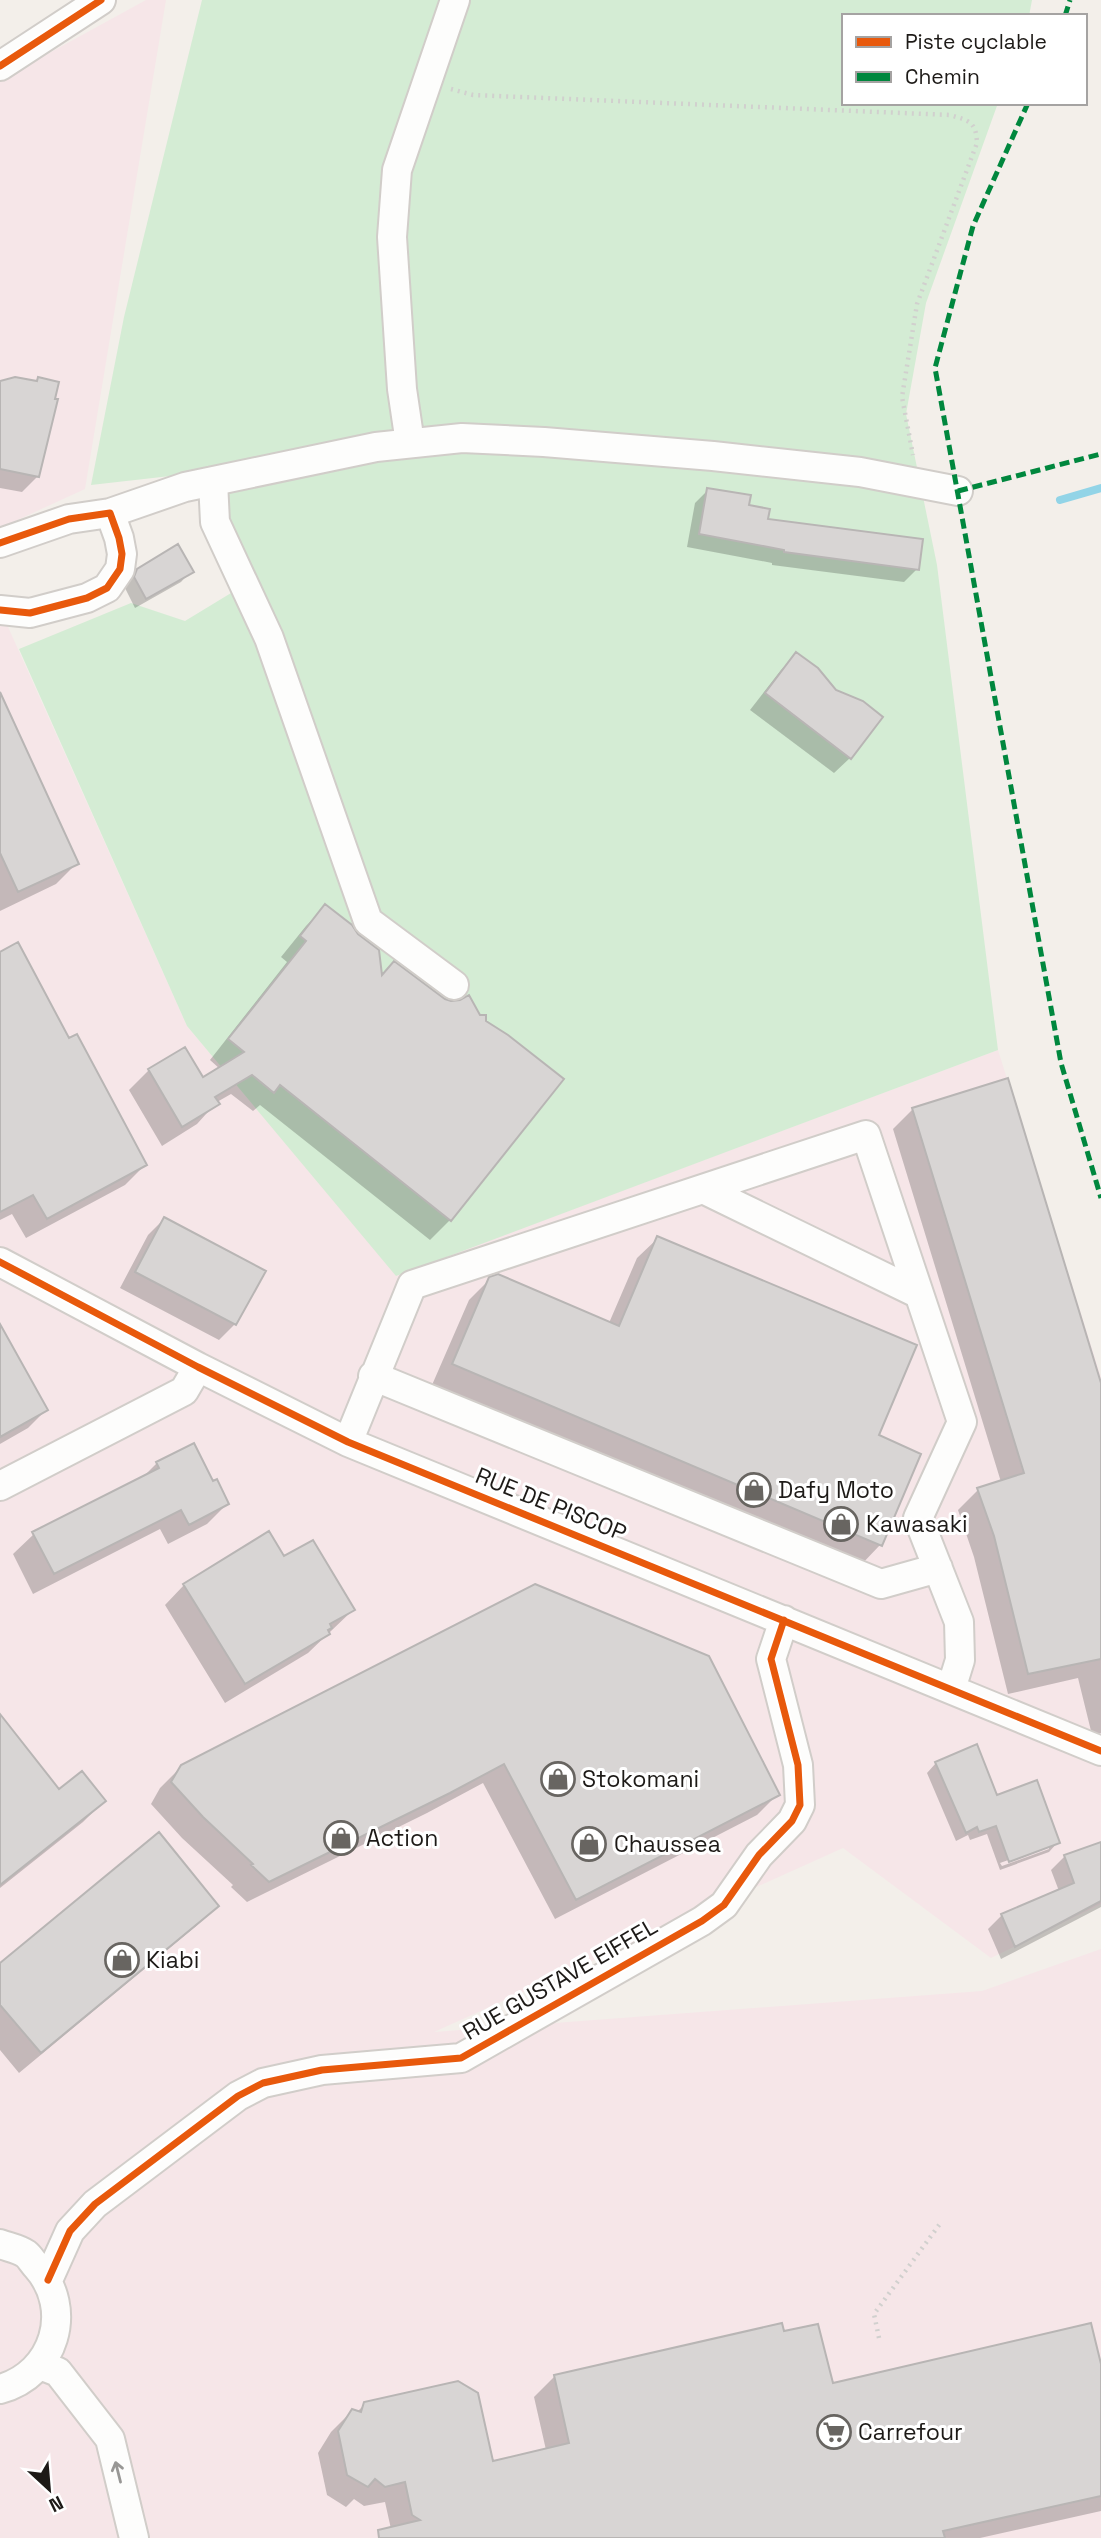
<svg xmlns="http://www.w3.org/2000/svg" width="1101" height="2538" viewBox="0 0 1101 2538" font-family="'Space Grotesk',sans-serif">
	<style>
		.commercial { fill: #f6e6e8 }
		.green { fill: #d4ecd4 }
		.shadow { fill: #0003; fill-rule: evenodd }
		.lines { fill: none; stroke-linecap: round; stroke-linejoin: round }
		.stream { stroke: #92d4e7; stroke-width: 8 }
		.building { fill: #d8d5d4; stroke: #b8b5b4; stroke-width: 2 }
		.minor-casing { stroke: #d1cdc9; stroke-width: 32 }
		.path { stroke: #d1d0ce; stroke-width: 4.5; stroke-dasharray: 2 5; stroke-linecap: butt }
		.minor { stroke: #fdfdfc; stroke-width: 28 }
		.quiet { stroke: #00873e; stroke-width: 5; stroke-dasharray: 10 5; stroke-linecap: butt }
		.cycleway-casing { stroke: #fff; stroke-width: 11 }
		.cycleway { stroke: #e8590c; stroke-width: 7 }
		.oneway { stroke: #989795 }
		.labels { text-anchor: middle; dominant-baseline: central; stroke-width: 6; stroke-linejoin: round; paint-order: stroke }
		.poi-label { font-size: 23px; fill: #1d1a17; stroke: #fff; text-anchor: start }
		.street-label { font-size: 23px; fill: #1d1a17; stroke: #fff }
	</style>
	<rect width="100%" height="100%" fill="#f3efea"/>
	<path class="commercial" d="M146,0H166L85,489L0,528V80Z
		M0,609L187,1026L396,1275L998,1050L1101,1377V1904L991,1958L843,1848L434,2032L982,1991L1101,1949V2538H0Z"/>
	<path class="green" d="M202,0H1032L1029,16H844V103H998L926,303L906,414L937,565L998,1050L396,1276L187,1026L19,649L131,603L185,621L236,590L188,474L91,485L124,317Z"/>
	<path class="shadow" d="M38,379V476L22,492L0,488V385L35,382Z
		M708,490L747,506L766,520L917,569L904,582L772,565V563L687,547L695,503Z
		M138,570L191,571L181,582L135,608L125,588L127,581Z
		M797,654L850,758L834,773L750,710L781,670Z
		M0,696L77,863L56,884L0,911Z
		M326,906L381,977L450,1220L430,1240L260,1105L253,1111L231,1094L217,1102L197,1124L162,1146L129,1090L149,1070L184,1049L202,1079L220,1069L210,1060L287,962L281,957L306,926Z
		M0,954L68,1040L145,1165L125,1185L26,1238L12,1214L0,1220Z
		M913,1109L1101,1389V1733L1092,1735L1078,1678L1008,1694L974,1557L958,1510L978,1490L1001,1482L893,1129Z
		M164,1219L235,1324L219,1340L120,1288L148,1235Z
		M658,1238L877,1436L880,1545L860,1566L432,1385L469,1300L490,1279L609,1323L637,1258Z
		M0,1351L46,1410L28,1428L0,1444Z
		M157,1463L212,1483L227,1504L207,1524L168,1544L160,1529L33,1594L13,1554L34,1534L141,1479Z
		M283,1559L353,1610L308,1653L225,1703L165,1605L184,1585Z
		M535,1585L778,1794L757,1815L555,1919L483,1783L427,1813L247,1902L231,1887L233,1885L182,1838L151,1804L160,1788L182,1766Z
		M0,1717L59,1791L104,1801L83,1822L0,1888Z
		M936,1763L996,1798L1058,1842L1049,1852L1000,1870L987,1834L970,1840L968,1835L956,1841L927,1773ZM1049,1845V1849L1002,1866L1000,1863Z
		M1101,1844V1907L1001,1959L988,1929L1002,1915L1059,1891L1051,1870L1065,1856Z
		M217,1906L196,1926L19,2073L0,2050V1965Z
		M783,2334L831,2385L1101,2372V2511L980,2538H378L386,2530L391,2529L385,2502L364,2506L354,2499L346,2507L327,2495L318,2453L331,2432L352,2411L356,2413L365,2404L492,2463L546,2450L534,2397L555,2376Z"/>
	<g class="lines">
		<path class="stream" d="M1060,500L1101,488"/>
	</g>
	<path class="building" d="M15,377L37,381L38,377L59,382L55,399H58L39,477L0,469V381Z
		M707,488L751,495L749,505L770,509L768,519L923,539L919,570L784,552V550L699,534Z
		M178,544L194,572L146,599L134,577L137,569Z
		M796,652L818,668L836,690L863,701L883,717L851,759L765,693Z
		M0,692L79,864L18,892L0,853Z
		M325,904L352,925L358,934L379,950L382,975L394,961L445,999L451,1001L460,1000L469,995L480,1015H486V1021L508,1035L564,1079L451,1221L280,1085L274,1093L252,1075L215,1097L220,1104L182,1127L148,1069L185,1047L203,1077L244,1052L228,1039L306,941L300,936Z
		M18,942L69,1038L77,1034L147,1165L47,1219L33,1195L0,1212V952Z
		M1008,1078L1101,1383V1659L1028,1674L994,1536L977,1488L1024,1473L912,1108Z
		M164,1217L266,1271L236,1325L135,1272Z
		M657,1236L917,1345L879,1435L921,1454L882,1546L452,1364L489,1277L498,1274L619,1326Z
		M0,1324L48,1410L0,1437Z
		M194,1443L213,1481L217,1479L229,1504L189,1525L181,1510L54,1574L32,1532L159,1468L156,1462Z
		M269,1531L284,1556L313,1540L355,1610L330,1624L332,1628L328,1630L330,1634L245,1684L183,1584Z
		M535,1584L709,1656L780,1795L576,1900L504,1764L450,1793L269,1882L251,1865L253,1864L203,1817L171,1782L181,1765Z
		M0,1714L59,1789L82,1771L106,1801L0,1885Z
		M977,1744L997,1795L1037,1780L1060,1843L1009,1862L996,1826L979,1832L977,1827L966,1833L935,1762Z
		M159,1832L219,1906L41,2053L0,2005V1963Z
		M1101,1842V1901L1015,1947L1001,1914L1074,1883L1064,1855Z
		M782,2323L784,2331L818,2324L833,2383L1091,2323L1101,2364V2496L943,2531L945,2538H379L378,2530L420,2520L412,2515L405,2482L385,2487L375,2479L368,2487L347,2475L338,2431L352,2409L361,2412L364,2402L458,2381L478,2393L493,2461L569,2443L554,2375Z"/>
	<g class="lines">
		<g class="minor-casing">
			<path id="minor" d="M0,66L101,0
				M410,443L402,389L392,237L397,170L455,0
				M213,481L215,522L269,638L368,921L454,985
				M110,513L185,487L376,447L462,438L544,442L713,456L860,472L958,491
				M0,543L69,519L110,513L119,538L122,554L120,569L107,588L87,598L30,613L0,610
				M703,1189L919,1294
				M0,1262L198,1367L348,1442L1101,1751
				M373,1376L881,1584L938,1568
				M348,1442L412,1285L866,1135L962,1422L918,1518L959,1622L960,1660L951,1689
				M0,1486L184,1391L198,1367
				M0,2244C8,2247 19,2249 26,2254C30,2257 33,2263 37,2267C74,2309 55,2374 0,2389
				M48,2280L70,2231L95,2204L238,2096L263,2083L322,2070L461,2058L702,1921L724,1905L759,1855L792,1821L800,1805L798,1765L771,1659L784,1620
				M40,2365L58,2372L110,2439L134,2538"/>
		</g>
		<path class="path" d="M451,89L473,95L950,115C969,121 976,121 977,143L917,304L902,397L913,455
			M879,2338L874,2314L942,2221"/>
		<use href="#minor" class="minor"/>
		<path class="quiet" d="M1065,16L1070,0
			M1028,103L973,226L935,368L1061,1063L1101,1198
			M958,491L1101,454"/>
		<g class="cycleway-casing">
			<path id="cycleway" d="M0,66L101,0
				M0,543L69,519L110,513L119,538L122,554L120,569L107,588L87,598L30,613L0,610
				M0,1262L198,1367L348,1442L1101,1751
				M48,2280L70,2231L95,2204L238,2096L263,2083L322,2070L461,2058L702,1921L724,1905L759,1855L792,1821L800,1805L798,1765L771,1659L784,1620"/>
		</g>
		<use href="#cycleway" class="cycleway"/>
	</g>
	<defs><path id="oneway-shaft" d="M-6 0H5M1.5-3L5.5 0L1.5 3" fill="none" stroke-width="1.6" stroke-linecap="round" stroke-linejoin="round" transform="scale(1.75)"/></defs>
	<use class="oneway" href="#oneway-shaft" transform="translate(118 2472) rotate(-104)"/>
	<defs>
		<g id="shop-ring" transform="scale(1.75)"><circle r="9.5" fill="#fff" stroke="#686561" stroke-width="1.5"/><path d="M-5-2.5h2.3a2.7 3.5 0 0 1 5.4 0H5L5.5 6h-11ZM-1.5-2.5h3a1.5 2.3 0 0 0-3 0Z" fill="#686561"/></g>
		<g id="supermarket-ring" transform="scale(1.75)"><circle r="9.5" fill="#fff" stroke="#686561" stroke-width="1.5"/><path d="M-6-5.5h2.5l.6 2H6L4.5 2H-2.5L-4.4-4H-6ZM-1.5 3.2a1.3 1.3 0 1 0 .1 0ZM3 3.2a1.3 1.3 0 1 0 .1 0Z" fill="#686561"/></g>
	</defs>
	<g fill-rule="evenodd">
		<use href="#shop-ring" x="754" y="1490"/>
		<use href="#shop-ring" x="841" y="1524"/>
		<use href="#shop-ring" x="558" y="1779"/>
		<use href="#shop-ring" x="341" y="1838"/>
		<use href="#shop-ring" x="589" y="1844"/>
		<use href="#shop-ring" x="122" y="1960"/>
		<use href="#supermarket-ring" x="834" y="2432"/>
	</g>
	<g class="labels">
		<g class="poi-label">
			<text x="778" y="1490">Dafy Moto</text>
			<text x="866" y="1524">Kawasaki</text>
			<text x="582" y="1779">Stokomani</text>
			<text x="366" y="1838">Action</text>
			<text x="614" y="1844">Chaussea</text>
			<text x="146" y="1960">Kiabi</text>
			<text x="858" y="2432">Carrefour</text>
		</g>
		<g class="street-label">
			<text transform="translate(551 1504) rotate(22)">RUE DE PISCOP</text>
			<text transform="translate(560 1979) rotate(-30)">RUE GUSTAVE EIFFEL</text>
		</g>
	</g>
	<rect x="842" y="14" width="245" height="91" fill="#ffffff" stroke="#a5a3a2" stroke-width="2"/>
	<rect x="856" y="37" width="35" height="10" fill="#e8590c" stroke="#a5a3a2" stroke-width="2"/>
	<text x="905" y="49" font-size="21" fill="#1d1a17">Piste cyclable</text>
	<rect x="856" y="72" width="35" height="10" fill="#00873e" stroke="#a5a3a2" stroke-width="2"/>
	<text x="905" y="84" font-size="21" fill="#1d1a17">Chemin</text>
	<g transform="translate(49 2489) rotate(154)" stroke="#ffffff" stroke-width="5" paint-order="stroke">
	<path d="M0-5L12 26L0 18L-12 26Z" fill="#1d1a17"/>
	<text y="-10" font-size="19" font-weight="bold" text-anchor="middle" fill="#1d1a17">N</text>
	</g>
</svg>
